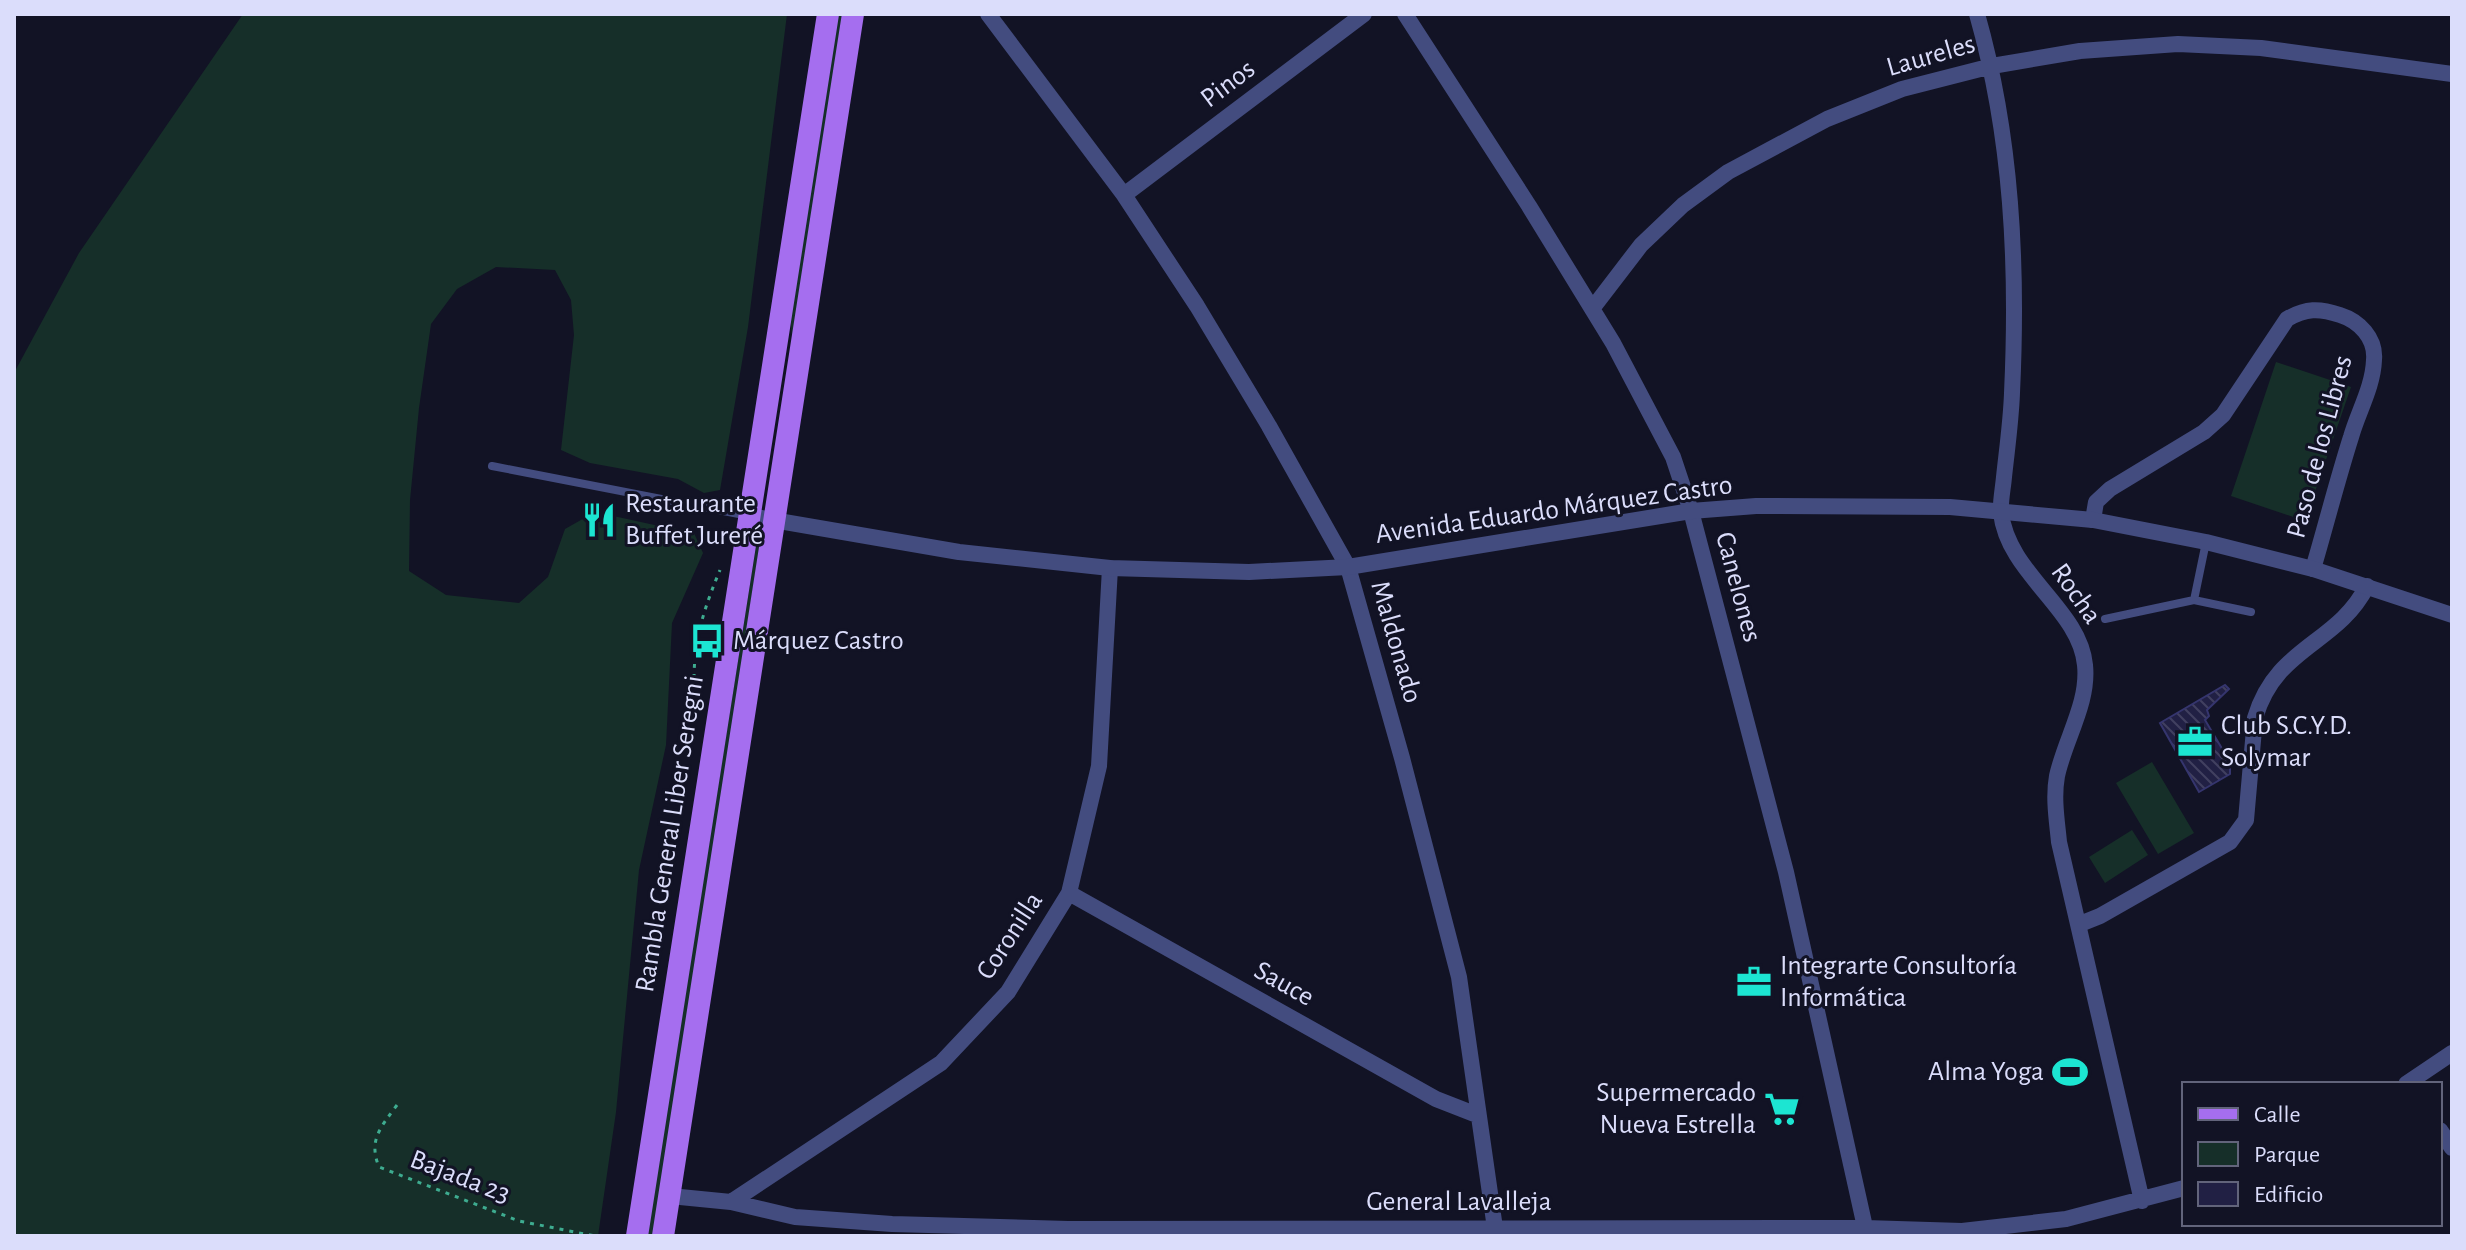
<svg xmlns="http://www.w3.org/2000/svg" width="2466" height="1250" viewBox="0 0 2466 1250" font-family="'Alegreya Sans',sans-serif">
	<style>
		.green { fill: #162f29 }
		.building { fill: url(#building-back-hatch); stroke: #35356e; stroke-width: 2 }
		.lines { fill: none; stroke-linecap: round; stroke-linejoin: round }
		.path { stroke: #3eac90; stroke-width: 3; stroke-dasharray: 4 6; stroke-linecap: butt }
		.service { stroke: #434c7f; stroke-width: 8 }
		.minor { stroke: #434c7f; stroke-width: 16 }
		.tertiary { stroke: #434c7f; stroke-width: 16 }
		.primary { stroke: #a56eef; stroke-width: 22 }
		.labels { text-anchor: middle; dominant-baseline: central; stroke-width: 6; stroke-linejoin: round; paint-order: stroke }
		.street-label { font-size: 28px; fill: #dbddfb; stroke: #121325 }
		.poi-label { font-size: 28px; fill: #dbddfb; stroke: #121325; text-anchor: start }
	</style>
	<defs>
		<pattern id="building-back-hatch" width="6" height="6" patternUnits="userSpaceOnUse" patternTransform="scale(2)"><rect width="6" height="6" fill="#212044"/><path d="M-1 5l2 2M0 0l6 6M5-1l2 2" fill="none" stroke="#414060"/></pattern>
	</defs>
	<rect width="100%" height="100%" fill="#121325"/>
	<path class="green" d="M243,14H787L748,327L720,490L704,493L678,479L590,463L561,450L574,335L571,300L555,270L496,267L457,289L431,324L419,408L410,500L409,571L446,595L519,603L548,577L565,529L595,512L659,526L693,531L703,553L672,623L666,745L639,870L616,1112L598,1236H14V373L79,253Z
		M837,14H846L793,349L790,313Z
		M2276,362L2351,387L2305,521L2231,496Z
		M756,547H759L656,1236H647Z
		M2152,762L2194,833L2158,854L2116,783Z
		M2132,830L2148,855L2105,883L2089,857Z"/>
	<path class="building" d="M2225,685L2229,689L2207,710L2209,716L2205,720L2230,762V774L2199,792L2160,723Z"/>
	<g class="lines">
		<path class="path" d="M696,718C690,658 697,625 720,570
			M397,1105C381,1127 368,1140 379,1167L519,1221L595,1236"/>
		<path class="service" d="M492,466L749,516
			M2194,600L2251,612
			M2105,619L2194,600L2206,542"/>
		<path class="minor" d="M988,14L1124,195L1197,306L1269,426L1348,567L1402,758L1459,977L1496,1235
			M1405,14L1529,206L1613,343L1673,457L1691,511L1786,872L1867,1236
			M1977,14C2012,137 2018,265 2012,393C2011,421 2007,449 2004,477C2003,489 2000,502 2001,513C2008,574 2080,609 2085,665C2089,703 2065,739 2057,776C2053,798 2057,821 2059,842L2142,1201
			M1124,195L1364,14
			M1592,309L1641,245L1683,205L1728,172L1827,119L1902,89L1992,66L2080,51L2178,44L2261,48L2452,74
			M2093,520L2096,502L2110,489L2204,432L2223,415L2287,319C2306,308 2319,308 2340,315C2359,321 2376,338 2374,360C2373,387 2358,412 2351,437C2337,481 2326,525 2313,569
			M1069,893L1436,1099L1477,1115
			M2080,924L2100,916L2230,842L2246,820L2255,718C2276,646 2337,645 2367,586
			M2406,1084L2452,1053
			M2440,1130L2452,1148
			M670,1196L731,1202L795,1217L892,1224L1068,1229L1865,1228L1962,1231L2066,1219L2184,1188
			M731,1202L941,1063L1008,992L1069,893L1099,766L1110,568"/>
		<path class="tertiary" d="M750,516L959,552L1110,568L1249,572L1348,567L1691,511L1756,506L1950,507L2093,520L2206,542L2313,569L2452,615"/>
		<path class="primary" d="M637,1236L828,14
			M663,1236L853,14"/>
	</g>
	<defs>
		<g id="restaurant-bare" transform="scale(2.76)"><path d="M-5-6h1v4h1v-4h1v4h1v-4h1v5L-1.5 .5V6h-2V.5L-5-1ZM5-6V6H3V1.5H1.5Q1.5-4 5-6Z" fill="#1ce5d2" stroke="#121325" stroke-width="2.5" paint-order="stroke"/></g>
		<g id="bus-bare" transform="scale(2.76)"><path d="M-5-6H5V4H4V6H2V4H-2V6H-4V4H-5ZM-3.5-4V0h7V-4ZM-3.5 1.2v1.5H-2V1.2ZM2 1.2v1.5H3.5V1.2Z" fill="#1ce5d2" stroke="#121325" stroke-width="2.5" paint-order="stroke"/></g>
		<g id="office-bare" transform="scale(2.76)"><path d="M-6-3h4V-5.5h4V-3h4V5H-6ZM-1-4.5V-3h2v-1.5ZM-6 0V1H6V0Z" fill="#1ce5d2" stroke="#121325" stroke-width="2.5" paint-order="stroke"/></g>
		<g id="stadium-bare" transform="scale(2.76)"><path d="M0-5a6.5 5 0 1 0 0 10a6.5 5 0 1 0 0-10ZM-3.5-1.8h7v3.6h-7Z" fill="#1ce5d2" stroke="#121325" stroke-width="2.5" paint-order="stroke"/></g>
		<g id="supermarket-bare" transform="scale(2.76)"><path d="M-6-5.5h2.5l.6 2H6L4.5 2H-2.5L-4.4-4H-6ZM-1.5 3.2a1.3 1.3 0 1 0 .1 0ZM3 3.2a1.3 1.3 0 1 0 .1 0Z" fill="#1ce5d2" stroke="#121325" stroke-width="2.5" paint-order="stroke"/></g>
	</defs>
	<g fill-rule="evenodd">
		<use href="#restaurant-bare" x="599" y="520"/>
		<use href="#bus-bare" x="707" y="641"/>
		<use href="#office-bare" x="2195" y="742"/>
		<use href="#office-bare" x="1754" y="982"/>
		<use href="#stadium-bare" x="2070" y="1072"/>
		<use href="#supermarket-bare" x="1782" y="1109"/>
	</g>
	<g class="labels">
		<g class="street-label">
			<text transform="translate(1931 56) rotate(-16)">Laureles</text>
			<text transform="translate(1228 84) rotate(-37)">Pinos</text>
			<text transform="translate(2320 447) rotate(-75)">Paso de los Libres</text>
			<text transform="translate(1554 510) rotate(-8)">Avenida Eduardo Márquez Castro</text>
			<text transform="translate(1738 587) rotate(75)">Canelones</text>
			<text transform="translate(2076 594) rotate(55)">Rocha</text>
			<text transform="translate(1396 642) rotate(74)">Maldonado</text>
			<text transform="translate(670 834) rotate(-81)">Rambla General Liber Seregni</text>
			<text transform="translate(1010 936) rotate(-57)">Coronilla</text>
			<text transform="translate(1284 984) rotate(29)">Sauce</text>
			<text transform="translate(460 1177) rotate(21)">Bajada 23</text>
			<text x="1459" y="1202">General Lavalleja</text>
		</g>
		<g class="poi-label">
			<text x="625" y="504">Restaurante<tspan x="625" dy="32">Buffet Jureré</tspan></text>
			<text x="733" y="641">Márquez Castro</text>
			<text x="2221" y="726">Club S.C.Y.D.<tspan x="2221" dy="32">Solymar</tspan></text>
			<text x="1780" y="966">Integrarte Consultoría<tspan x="1780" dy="32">Informática</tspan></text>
			<text x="2044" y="1072" text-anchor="end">Alma Yoga</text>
			<text x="1756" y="1093" text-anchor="end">Supermercado<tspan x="1756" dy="32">Nueva Estrella</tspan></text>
		</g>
	</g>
	<rect width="2466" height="1250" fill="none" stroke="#dbddfb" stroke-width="32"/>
	<rect x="2182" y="1082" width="260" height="144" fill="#121325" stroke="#62647b" stroke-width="2"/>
	<rect x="2198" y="1108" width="40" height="12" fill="#a56eef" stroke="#62647b" stroke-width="2"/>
	<text x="2254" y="1122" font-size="24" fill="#dbddfb">Calle</text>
	<rect x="2198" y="1142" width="40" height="24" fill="#162f29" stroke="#62647b" stroke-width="2"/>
	<text x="2254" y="1162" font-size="24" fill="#dbddfb">Parque</text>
	<rect x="2198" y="1182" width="40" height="24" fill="#212044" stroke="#62647b" stroke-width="2"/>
	<text x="2254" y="1202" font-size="24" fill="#dbddfb">Edificio</text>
</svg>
